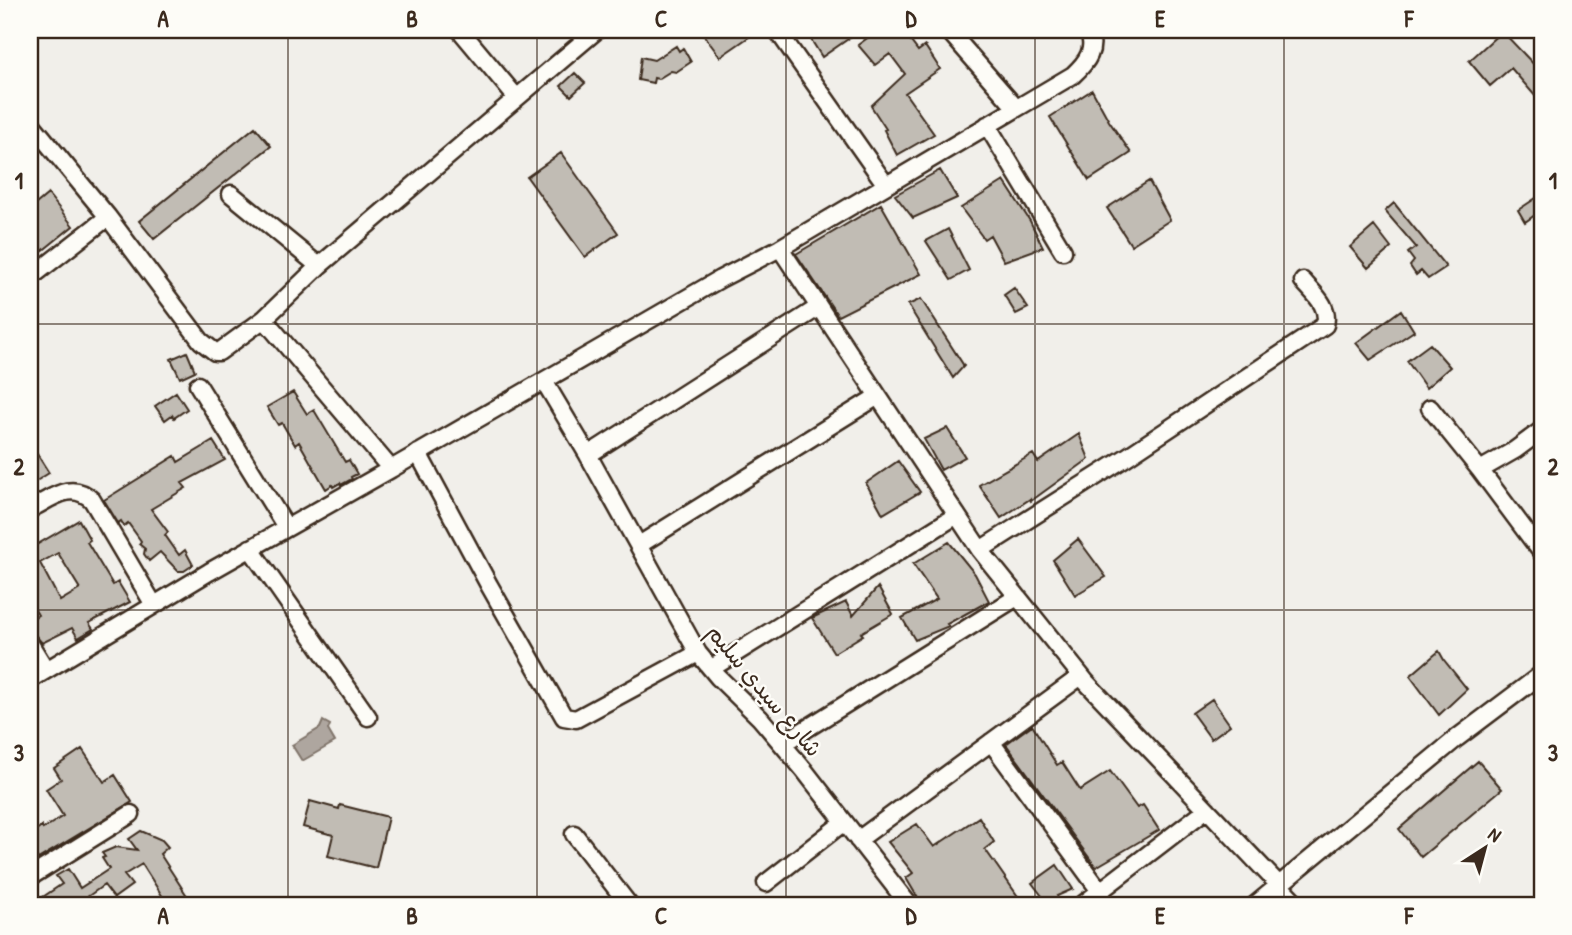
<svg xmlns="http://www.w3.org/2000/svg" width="1572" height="935" viewBox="0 0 1572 935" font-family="'Patrick Hand','Playpen Sans Arabic',sans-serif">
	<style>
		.water { fill: #aea69f; stroke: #80746b; stroke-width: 2 }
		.building { fill: #c1bcb4; stroke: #3b2a1e; stroke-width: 2; fill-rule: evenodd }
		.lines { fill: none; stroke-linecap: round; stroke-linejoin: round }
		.minor-casing { stroke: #3b2a1e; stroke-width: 21 }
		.minor { stroke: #fdfcf7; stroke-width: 16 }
		.grid { fill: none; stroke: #3b2a1e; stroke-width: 2; stroke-opacity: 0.55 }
		.labels { text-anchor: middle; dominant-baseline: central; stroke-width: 5; stroke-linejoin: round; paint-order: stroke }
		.street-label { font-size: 23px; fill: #3b2a1e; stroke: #fdfcf7 }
		.neatline { fill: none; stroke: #3b2a1e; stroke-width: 2.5 }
		.grid-label { font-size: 23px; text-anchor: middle; font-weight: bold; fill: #3b2a1e }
	</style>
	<rect width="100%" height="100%" fill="#f1efea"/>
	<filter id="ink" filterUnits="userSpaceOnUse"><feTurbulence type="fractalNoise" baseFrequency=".0143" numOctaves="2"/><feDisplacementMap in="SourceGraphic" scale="14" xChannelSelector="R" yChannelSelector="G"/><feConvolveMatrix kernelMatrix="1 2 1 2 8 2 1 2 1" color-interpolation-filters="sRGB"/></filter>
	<g filter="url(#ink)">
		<path class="water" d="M323,721L330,725L328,730L335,742L302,761L292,745L320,728Z"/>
		<path class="building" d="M700,30H759L720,57Z
			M805,30H861L822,57Z
			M878,30H902L918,51L925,46L940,69L905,93L934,134L897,155L884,130L886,129L871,106L905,74L890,54L875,65L858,45Z
			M1502,31L1542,73V104L1511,68L1490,86L1469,61Z
			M676,46L679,51L683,48L691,62L676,72L671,71L658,79L654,78L653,83L638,80L641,57L654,60Z
			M575,73L585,83L571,96L561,86Z
			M1092,90L1109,121L1131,153L1089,180L1050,117Z
			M255,127L271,146L154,239L139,221Z
			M561,153L618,233L585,257L527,177Z
			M940,170L957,198L913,218L895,195Z
			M1004,181L1030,221L1043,247L1004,261L990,235L984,239L961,208Z
			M1149,181L1170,220L1131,245L1107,208Z
			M48,194L73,226L30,261V209Z
			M1542,194V210L1525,222L1518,210Z
			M1394,203L1446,267L1428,279L1421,271L1416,275L1410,266L1414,261L1408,253L1416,247L1385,211Z
			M881,204L921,274L838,316L796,254Z
			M1374,226L1391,248L1368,268L1350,247Z
			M948,229L969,270L951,280L926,241Z
			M1014,288L1028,308L1016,314L1004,295Z
			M921,299L964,366L953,378L908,305Z
			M1401,310L1414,331L1370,360L1356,343Z
			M1430,344L1450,367L1426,388L1407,361Z
			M187,352L195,371L180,378L171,359Z
			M176,392L187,409L174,418L172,415L165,420L155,406Z
			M293,392L307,414L314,410L345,462L349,460L357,474L351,477L352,479L341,485L340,483L333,487L332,485L326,489L299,442L295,445L282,423L278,425L267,407Z
			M947,428L965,457L941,470L924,439Z
			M1079,434L1089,459L1031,501L1030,499L1001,518L979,485L1033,454L1038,462Z
			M213,441L225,460L182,483L186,488L151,509L168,532L165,535L179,555L185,550L193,565L184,571H178L160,552L149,561L144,554L145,549L139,544L141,541L128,523L124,526L121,521L118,523L104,500L175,456L178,462Z
			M37,454L49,473L30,485V459Z
			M898,461L920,492L883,514L866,483Z
			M79,520L90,540L87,542L113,585L118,582L130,602L89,623L93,629L78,638L72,628L42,643L30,629V620L38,615L30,602V545L31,548ZM58,553L80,589L60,601L40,563Z
			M1078,539L1106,577L1075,595L1053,560Z
			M949,542L975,574L989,601L947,624L949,626L915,640L902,618L937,599L913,564Z
			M878,587L893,614L861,633L863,635L834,653L812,618L846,602L853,616Z
			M1439,651L1444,660L1467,689L1439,715L1410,676Z
			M1212,699L1230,725L1211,739L1192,713Z
			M1032,725L1057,765L1062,762L1080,790L1110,771L1137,808L1143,805L1159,830L1096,867L1006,744Z
			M82,749L104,782L115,775L132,802L38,859L30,847V822L36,830L42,826L43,829L63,816L46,789L61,779L54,768Z
			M1478,761L1502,789L1421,857L1399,829Z
			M310,801L339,809L340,805L388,817L376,868L328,856L333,835L303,827Z
			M979,817L994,842L985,849L1024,905H922L906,878L913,873L888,842L917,824L934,847Z
			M141,831L162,840L168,847L160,854L193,905H168L142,864L124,875L132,885L114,898L104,885L80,902L82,905H31L62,884L56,876L68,869L80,888L109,869L102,858L105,857L102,853L116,847L137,850L129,839Z
			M1057,865L1073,889L1057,896L1063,905H1049L1032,883Z"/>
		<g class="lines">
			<g class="minor-casing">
				<path id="minor" d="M460,30L516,97
					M777,30L886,185
					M948,30L1016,108
					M30,122L108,217L201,341L215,352H219L264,319L319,266L597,30
					M987,125L1063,251
					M231,194L319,266
					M780,248L1073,75C1087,62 1097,49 1088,30
					M30,278L108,217
					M264,319L391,469L720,279L780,248L980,550L1086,682L1298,905
					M544,381L588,455L698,653L718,677L760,718L804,770L909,905
					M198,385L286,527
					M1430,408L1480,470L1515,450L1542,430
					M418,453L489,585L564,717L576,719L698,653
					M588,455L819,307
					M1480,470L1542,553
					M30,509C51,499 71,480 92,500L154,605
					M639,545L878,396
					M250,548L368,717
					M980,550L1125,458L1325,325C1330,306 1314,294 1303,281
					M30,644L46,670
					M712,668L957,515
					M30,680L209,572L391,469
					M991,742L1100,891
					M782,744L1017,597
					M574,834L629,905
					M858,840L1081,676
					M30,877L131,814
					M766,883L844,822
					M1082,905L1207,809
					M1255,905L1457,738L1542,674"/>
			</g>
			<use href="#minor" class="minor"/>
		</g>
	</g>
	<path class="grid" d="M288,30V905M537,30V905M786,30V905M1035,30V905M1284,30V905M30,324H1542M30,610H1542"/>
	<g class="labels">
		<g class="street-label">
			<text transform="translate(765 690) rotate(50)">شارع سيدي سليم</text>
		</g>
	</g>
	<rect width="1572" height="935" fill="none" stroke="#fdfcf7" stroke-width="77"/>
	<g transform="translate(1485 848) rotate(36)" stroke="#fdfcf7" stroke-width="5" paint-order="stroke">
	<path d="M0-5L12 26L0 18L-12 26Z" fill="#3b2a1e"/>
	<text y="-10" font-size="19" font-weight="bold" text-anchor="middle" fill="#3b2a1e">N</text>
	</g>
	<rect x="38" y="38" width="1496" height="859" class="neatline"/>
	<g class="grid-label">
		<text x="163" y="27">A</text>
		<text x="412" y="27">B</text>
		<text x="661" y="27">C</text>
		<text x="911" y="27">D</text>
		<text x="1160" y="27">E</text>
		<text x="1409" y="27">F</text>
		<text x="19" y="189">1</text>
		<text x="1553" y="189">1</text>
		<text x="19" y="475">2</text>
		<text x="1553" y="475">2</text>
		<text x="19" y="761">3</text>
		<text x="1553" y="761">3</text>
		<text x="163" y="924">A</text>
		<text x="412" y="924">B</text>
		<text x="661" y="924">C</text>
		<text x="911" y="924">D</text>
		<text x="1160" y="924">E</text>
		<text x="1409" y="924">F</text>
	</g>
</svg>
